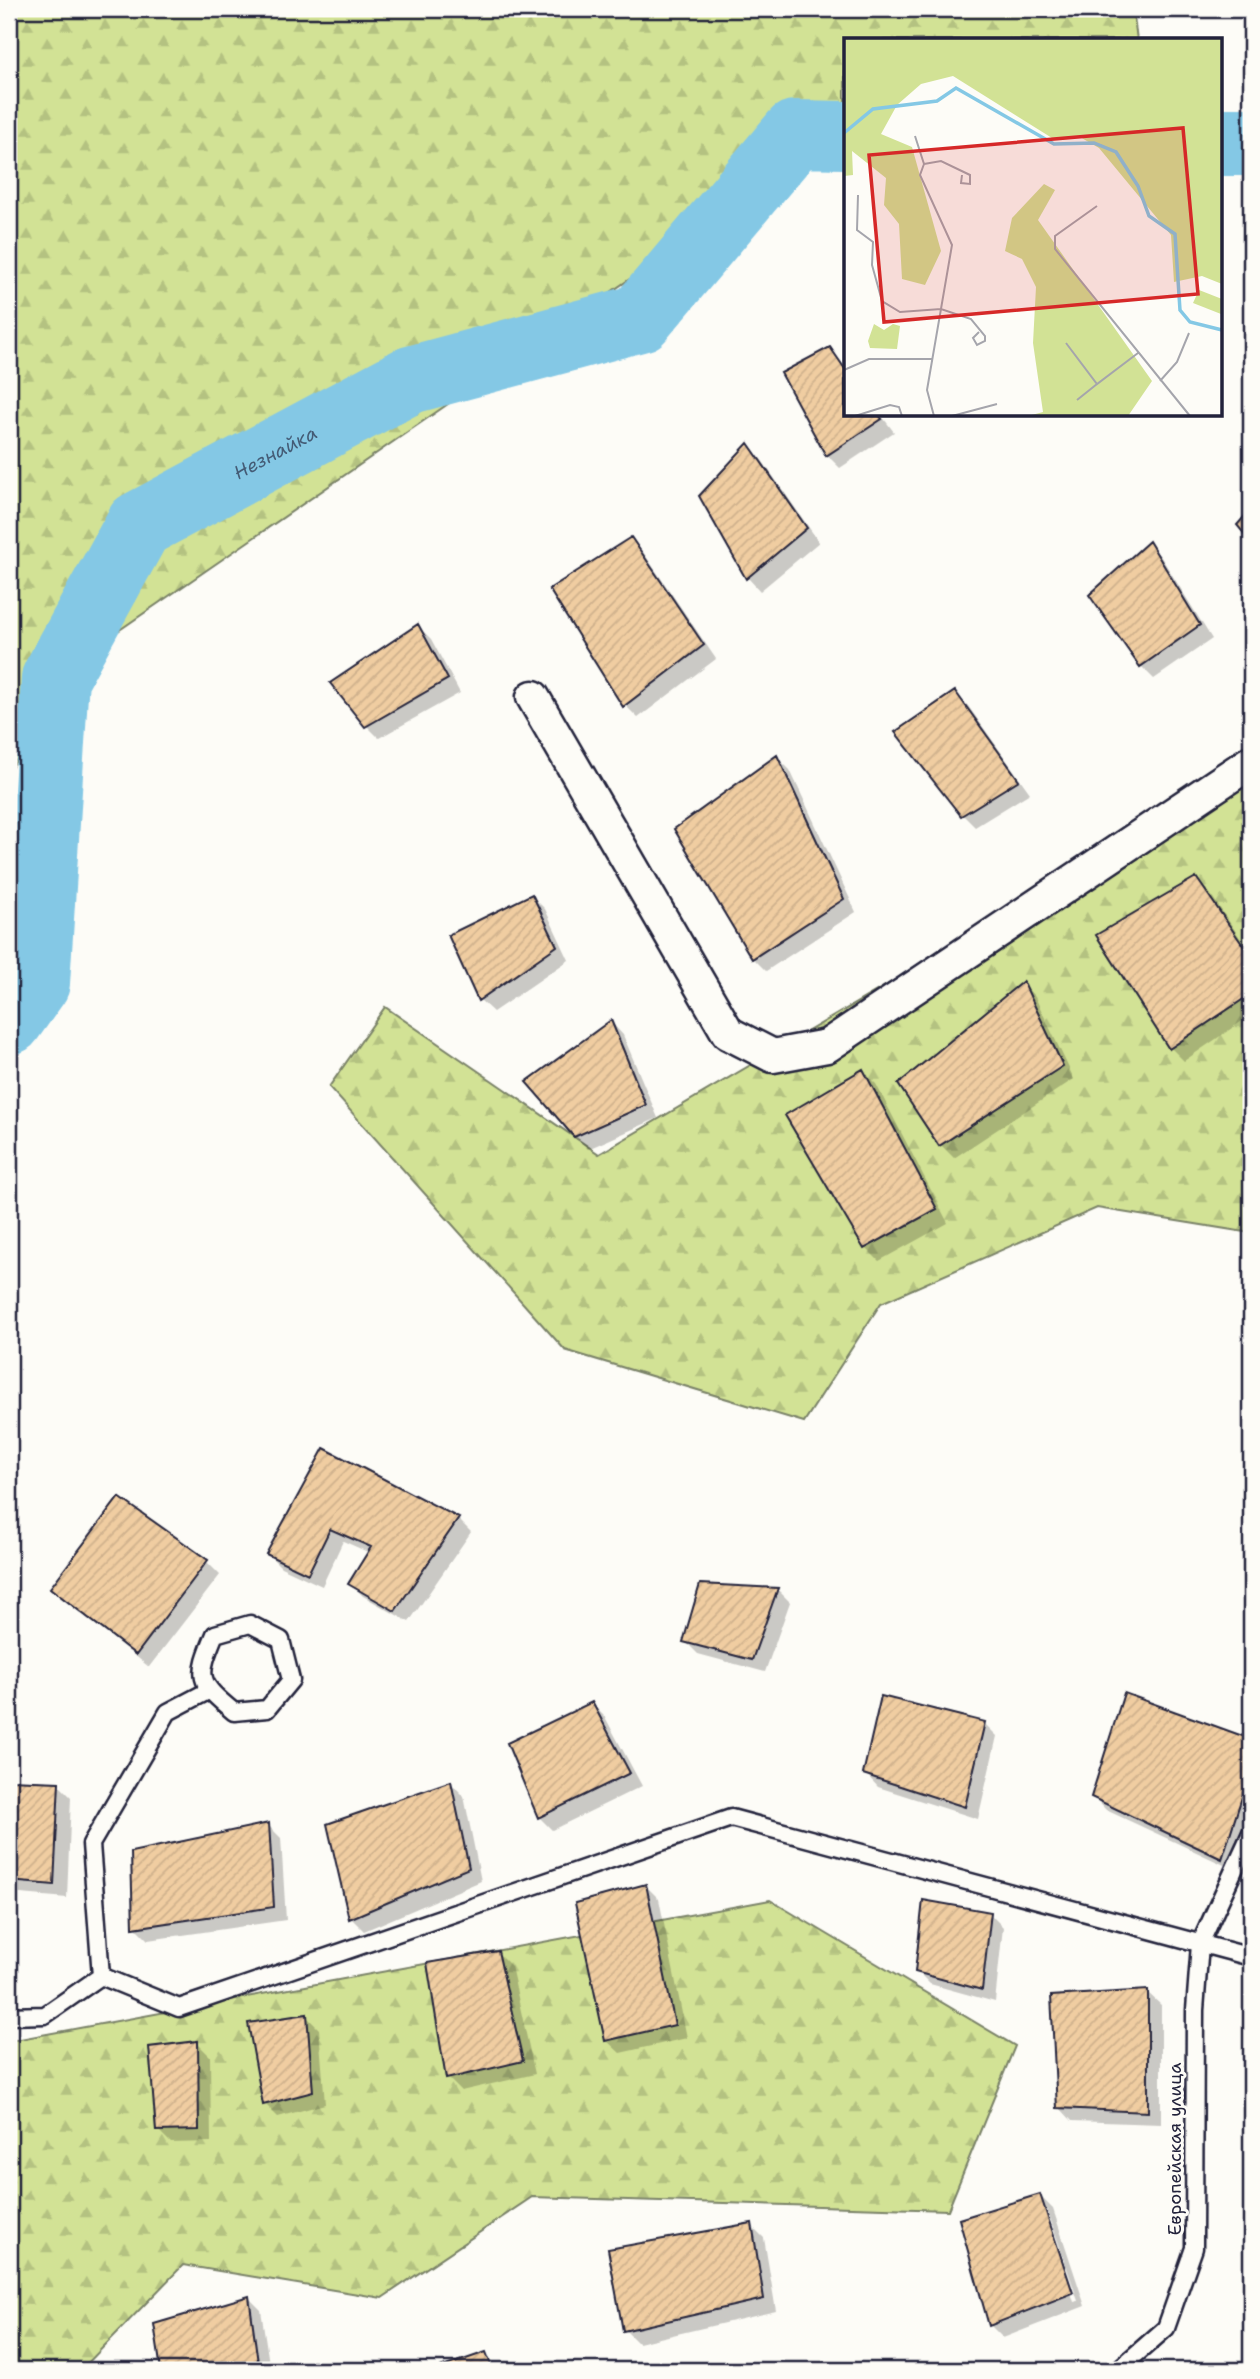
<svg xmlns="http://www.w3.org/2000/svg" width="1260" height="2379" viewBox="0 0 1260 2379" font-family="'Shantell Sans',sans-serif">
	<style>
		.forest { fill: url(#forest-firs); stroke: #7a8268; stroke-width: 2 }
		.shadow { fill: #0003; fill-rule: evenodd }
		.lines { fill: none; stroke-linecap: round; stroke-linejoin: round }
		.river { stroke: #84c8e5; stroke-width: 68 }
		.building { fill: url(#building-hatch); stroke: #22223b; stroke-width: 2 }
		.lane-casing { stroke: #22223b; stroke-width: 21 }
		.street-casing { stroke: #22223b; stroke-width: 37 }
		.lane { stroke: #fdfcf7; stroke-width: 16 }
		.street { stroke: #fdfcf7; stroke-width: 32 }
		.labels { text-anchor: middle; dominant-baseline: central; stroke-width: 6; stroke-linejoin: round; paint-order: stroke }
		.street-label { font-size: 18px; fill: #22223b; stroke: #fdfcf7 }
		.water-label { font-size: 19px; font-style: italic; fill: #445c76; stroke: #fdfcf7 }
		.inset-river { fill: none; stroke: #84c8e5; stroke-width: 3.5 }
		.inset-road { fill: none; stroke: #a5a5ac; stroke-width: 2 }
		.view { fill: #d62828; fill-opacity: 0.15; stroke: #d62828; stroke-width: 3.5 }
		.inset-edge { fill: none; stroke: #22223b; stroke-width: 3.5 }
	</style>
	<defs>
		<pattern id="forest-firs" width="22" height="20" patternUnits="userSpaceOnUse" patternTransform="scale(1.75)"><rect width="22" height="20" fill="#d2e295"/><path d="M5 1l3.5 6h-7zM16 11l3.5 6h-7z" fill="#b4c281"/></pattern>
		<pattern id="building-hatch" width="6" height="6" patternUnits="userSpaceOnUse" patternTransform="scale(1.75)"><rect width="6" height="6" fill="#f0cda1"/><path d="M-1 1l2-2M0 6l6-6M5 7l2-2" fill="none" stroke="#ceb08c"/></pattern>
	</defs>
	<rect width="100%" height="100%" fill="#fdfcf7"/>
	<filter id="ink" filterUnits="userSpaceOnUse"><feTurbulence type="fractalNoise" baseFrequency=".0143" numOctaves="2"/><feDisplacementMap in="SourceGraphic" scale="14" xChannelSelector="R" yChannelSelector="G"/><feConvolveMatrix kernelMatrix="1 2 1 2 8 2 1 2 1" color-interpolation-filters="sRGB"/></filter>
	<g filter="url(#ink)">
		<path class="forest" d="M9,9H1133L1137,40H845V166H794L92,649L9,771Z
			M1251,771V1233L1097,1208L881,1303L804,1422L565,1350L329,1087L385,1007L599,1154Z
			M770,1900L1015,2046L948,2210L532,2197L382,2298L183,2265L81,2370H9V2041Z"/>
		<path class="shadow" d="M829,349L845,366V415H881L894,432L840,468L827,455L783,374Z
			M748,446L761,459L819,542L760,591L748,578L701,496Z
			M630,539L643,552L716,659L638,718L625,705Z
			M1149,544L1161,557L1212,639L1154,679L1141,666Z
			M418,626L431,639L460,693L379,738L366,725Z
			M955,693L968,706L1030,793L975,827L962,814Z
			M777,757L790,770L856,912L766,971L753,958L676,829Z
			M1196,879L1209,892L1251,954V1015L1184,1061L1171,1048Z
			M532,896L545,909L569,960L493,1012L480,1000Z
			M1023,984L1035,997L1074,1079L954,1158L941,1145L901,1084Z
			M611,1022L623,1035L658,1118L588,1149L575,1136Z
			M863,1071L876,1084L948,1223L879,1261L866,1248L787,1115Z
			M325,1450L458,1519L471,1532L409,1622L363,1596L350,1583L370,1553L343,1541L322,1586L281,1567L268,1554Z
			M119,1500L207,1562L220,1575L149,1667L52,1588Z
			M1251,1515V1527L1247,1518Z
			M777,1589L790,1602L765,1672L698,1654L685,1641Z
			M1125,1696L1251,1741V1821L1235,1870L1106,1810L1093,1796Z
			M592,1704L605,1717L642,1786L552,1830L539,1817Z
			M984,1723L997,1736L978,1819L878,1787L865,1773Z
			M9,1782L58,1784L71,1797L67,1898L9,1893Z
			M451,1783L464,1796L481,1881L364,1931L351,1918Z
			M268,1825L281,1838L286,1920L148,1940L135,1927Z
			M646,1886L659,1899L687,2038L620,2053L606,2040Z
			M990,1914L1003,1927L995,2002L930,1984L917,1971Z
			M497,1952L511,1966L535,2074L461,2091L448,2078Z
			M1147,1992L1161,2005V2124L1072,2121L1059,2107Z
			M306,2016L319,2029L325,2104L278,2117L265,2104Z
			M197,2043L210,2056L211,2142L171,2143L158,2130Z
			M1040,2196L1053,2209L1085,2306L1003,2338L990,2325ZM1044,2209H1047L1078,2301L1074,2302Z
			M751,2225L764,2238L776,2311L638,2343L625,2330Z
			M248,2297L261,2310L270,2370H163L156,2325Z
			M485,2354L500,2370H439Z
			M1251,2357V2370H1243Z"/>
		<g class="lines">
			<g class="river">
				<path d="M1220,142H1251"/>
				<path id="s1" d="M9,1021L36,983L55,678L139,525L410,380L640,318L795,134L845,135"/>
			</g>
		</g>
		<path class="building" d="M830,347L845,369V415H879L882,419L826,456L781,373Z
			M748,443L807,528L746,579L699,496Z
			M1251,509V542L1237,525Z
			M631,537L704,645L623,707L549,589Z
			M1149,541L1200,625L1140,667L1089,595Z
			M418,624L448,679L365,727L330,683Z
			M955,691L1019,780L961,816L895,732Z
			M777,755L844,899L752,959L674,829Z
			M1196,877L1251,957V994L1169,1049L1096,935Z
			M532,894L557,946L478,1001L448,935Z
			M1023,981L1063,1066L939,1146L898,1084Z
			M611,1020L646,1105L574,1137L526,1082Z
			M863,1069L937,1209L864,1249L785,1115Z
			M324,1448L459,1518L395,1611L348,1584L371,1547L330,1529L308,1574L266,1554Z
			M119,1497L208,1560L136,1655L50,1588Z
			M700,1584L778,1588L752,1660L683,1642Z
			M1124,1693L1251,1739V1769L1222,1859L1091,1797Z
			M881,1696L985,1722L965,1807L863,1774Z
			M592,1702L630,1773L538,1818L507,1743Z
			M9,1780L59,1782L54,1885L9,1881Z
			M451,1781L469,1868L349,1919L327,1824Z
			M269,1823L274,1907L133,1928L131,1852Z
			M646,1884L675,2025L605,2041L575,1903Z
			M923,1900L991,1912L982,1990L915,1972Z
			M498,1951L523,2061L446,2079L427,1963Z
			M1148,1990V2112L1057,2108L1051,1996Z
			M307,2014L313,2092L263,2105L248,2023Z
			M198,2041L199,2130L156,2131L149,2047Z
			M1040,2194L1073,2293L989,2326L959,2219Z
			M752,2223L764,2299L623,2331L608,2249Z
			M249,2296L259,2370H161L154,2324Z
			M486,2352L493,2370H434Z"/>
		<g class="lines">
			<g class="lane-casing">
				<path id="lane" d="M250,1624L281,1640L291,1680L267,1709L234,1712C197,1682 197,1677 215,1634Z
					M101,1976L179,2008L731,1818L1251,1957
					M101,1976L91,1844L168,1712L208,1691
					M9,2016L45,2015L101,1976
					M1118,2370L1166,2328L1194,2248L1195,2010L1200,1944L1251,1833"/>
			</g>
			<g class="street-casing">
				<path id="street" d="M533,697L728,1033L773,1056L827,1046L1251,762"/>
			</g>
			<use href="#lane" class="lane"/>
			<use href="#street" class="street"/>
		</g>
	</g>
	<g class="labels">
		<g class="street-label">
			<text transform="translate(1175 2149) rotate(-90)">Европейская улица</text>
		</g>
		<g class="water-label">
			<text stroke="none"><textPath href="#s1" startOffset="681">Незнайка</textPath></text>
		</g>
	</g>
	<g transform="translate(844 38)">
		<rect width="378" height="378" fill="#fdfcf7"/>
		<path d="M0,0H378V246L358,238L330,244L327,197L255,110L236,99L208,100L109,38L77,46L53,67L37,96L68,109L97,213L81,247L58,241L55,186L40,167L42,140L8,113L9,137L0,138ZM200,146L211,152L194,182L308,343L284,378H184L199,374L189,305L192,249L178,221L161,213L168,180ZM30,286L40,292L49,286L56,288L53,311L26,310L24,303Z" fill="#d2e295"/>
		<path d="M355,252L378,261L377,276L349,265Z" fill="#d2e295"/>
		<path class="inset-river" d="M0,95L29,71L93,63L112,50L210,106L250,105L272,114L294,148L305,178L331,196L336,272L346,284L378,292"/>
		<path class="inset-road" d="M71,98L80,126M80,126L76,137L108,207L83,352L90,378M80,126L97,123L126,137V146L117,145L118,137M14,157L13,192L29,204L28,227L38,263L56,274L97,271L127,281L141,298V303L133,307L129,300L135,294M253,168L211,198V211L346,378M222,305L253,346L294,315M0,332L25,321H88M316,343L333,324L345,295M233,362L253,346M11,378L46,367L55,369L58,378M108,378L153,366"/>
		<path class="view" d="M339,90L354,256L40,284L25,117Z"/>
		<rect width="378" height="378" class="inset-edge"/>
	</g>
	<rect width="1260" height="2379" fill="none" stroke="#fdfcf7" stroke-width="35"/>
	<rect x="18" y="18" width="1225" height="2344" fill="none" stroke="#22223b" stroke-width="2.5" filter="url(#ink)"/>
</svg>
